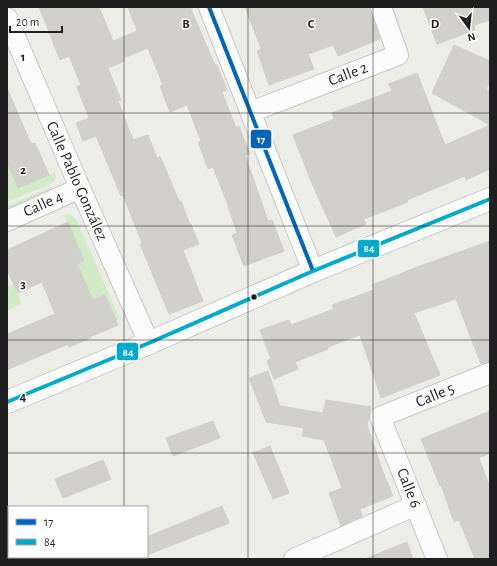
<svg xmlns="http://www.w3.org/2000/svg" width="497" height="566" viewBox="0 0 497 566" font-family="'Alegreya Sans',sans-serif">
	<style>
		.grass { fill: #d2ebc7 }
		.building { fill: #d0cfcb; stroke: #d0cfc9 }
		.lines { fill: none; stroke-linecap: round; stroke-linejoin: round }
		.minor-casing { stroke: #c6c6c4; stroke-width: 22 }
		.tertiary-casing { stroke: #c6c6c4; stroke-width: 24 }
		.minor { stroke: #fcfcfc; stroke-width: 20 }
		.tertiary { stroke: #fcfcfc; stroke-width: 22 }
		.bus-1-casing { stroke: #fff; stroke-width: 7 }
		.bus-2-casing { stroke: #fff; stroke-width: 7 }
		.bus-1 { stroke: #0065bd; stroke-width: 4 }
		.bus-2 { stroke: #00a9ce; stroke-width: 4 }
		.grid { fill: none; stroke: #1f1f1f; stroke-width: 1; stroke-opacity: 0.55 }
		.bus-dot { fill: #1f1f1f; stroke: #fff; stroke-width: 1.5 }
		.labels { text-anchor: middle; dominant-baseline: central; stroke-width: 3; stroke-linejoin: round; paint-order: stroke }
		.street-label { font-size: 16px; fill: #1f1f1f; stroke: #fff }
		.grid-label { font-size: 13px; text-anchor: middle; font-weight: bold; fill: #1f1f1f; stroke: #fff; stroke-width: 3; stroke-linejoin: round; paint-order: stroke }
		.line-badge { stroke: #fff; stroke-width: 1.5 }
		.badge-label { font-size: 11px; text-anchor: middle; font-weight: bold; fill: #fff }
	</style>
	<rect width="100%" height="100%" fill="#edede8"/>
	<path class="grass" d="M7,165H8L18,188L55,172L56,178L51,184L7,202Z
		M51,187L53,190L9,209L7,206Z
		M70,214L76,219L120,319L116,321L105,295L89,301L69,284L83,278L77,264L84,261L64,215Z
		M14,284L22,304L7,311V287Z"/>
	<path class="building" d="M39,7H99L113,41L137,31L128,7H190L215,65H217L227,90L222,92L236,128L239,126L250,154L245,155L268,221L272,220L284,251L244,266L232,235L237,233L226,200L213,167L208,169L198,142L201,141L187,105L170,112L160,86L163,85L148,48L124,58L125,61L108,68L121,100L118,101L133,140L148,135L157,158L160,156L179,201H181L190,225L191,224L199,244L183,250L203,301L169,314L140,244L142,243L123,195L121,196L96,136L83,141L76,123L89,118L77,87L81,85L69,56L60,60Z
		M245,7H370L380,39L338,56L333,45L308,54L314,69L269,85L257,51L261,49Z
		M423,7H490V20L474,25L475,30L437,44Z
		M454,45L490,61V80L486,90L490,92V125L432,93Z
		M417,73L445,145L490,125V169L466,180L465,176L407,200L408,202L364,219L366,224L336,237L310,179L293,135L334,119L332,113L392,91L389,84Z
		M7,88L31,144L35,143L49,175L18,188L7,162Z
		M68,222L84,261L77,264L93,300L105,295L118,325L90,337L91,338L69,347L68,344L7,370V334L55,314L42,282L18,293L7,270V250Z
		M490,241V362L481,364L456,299L414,313L440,375L381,398L360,335L328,347V349L295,362L298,369L274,379L267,361L271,359L260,330L289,320L291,325L334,309L332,305L374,290L372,285L420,266Z
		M268,371L280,406L323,413L326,400L371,407L367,425L383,472L393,496L360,509L362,516L341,526L329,493L342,488L324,440L302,436L304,428L266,422L249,378Z
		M490,411V453L479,458L490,488V559H475L459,520L454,522L441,485L440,486L421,439Z
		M213,421L220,438L173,456L166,438Z
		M270,446L289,493L273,499L253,453Z
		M103,460L111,479L63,498L55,479Z
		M222,506L229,523L147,555V537Z
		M407,542L413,559H367V558Z"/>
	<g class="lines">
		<g class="minor-casing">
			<path id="minor" d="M209,7L313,271
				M7,18L80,188L149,343
				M251,112L398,55L381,7
				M7,221L80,188
				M294,559L416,505
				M437,559L380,417L490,373"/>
		</g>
		<g class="tertiary-casing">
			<path id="tertiary" d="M7,402L149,343L313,271L490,199"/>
		</g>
		<use href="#minor" class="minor"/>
		<use href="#tertiary" class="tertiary"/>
		<g class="bus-1-casing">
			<path id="bus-1" d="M209,7L313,271"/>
		</g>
		<g class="bus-2-casing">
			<path id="bus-2" d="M7,402L149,343L313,271L490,199"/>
		</g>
		<use href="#bus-1" class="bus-1"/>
		<use href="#bus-2" class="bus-2"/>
	</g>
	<path class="grid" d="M124,7V507M248,7V559M373,7V559M7,113H490M7,226H490M7,340H490M7,453H490M124,557V559"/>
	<circle class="bus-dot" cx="254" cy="297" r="3.5"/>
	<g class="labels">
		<g class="street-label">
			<text transform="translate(348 74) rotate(-21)">Calle 2</text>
			<text transform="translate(77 181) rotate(66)">Calle Pablo González</text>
			<text transform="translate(43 204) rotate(-24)">Calle 4</text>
			<text transform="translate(435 395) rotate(-22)">Calle 5</text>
			<text transform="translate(409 488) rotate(68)">Calle 6</text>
		</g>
	</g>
	<g class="grid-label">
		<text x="186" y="28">B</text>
		<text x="311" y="28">C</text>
		<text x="435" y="28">D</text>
		<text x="23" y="61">1</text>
		<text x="23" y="174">2</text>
		<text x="23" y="288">3</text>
		<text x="23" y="401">4</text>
	</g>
	<g class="line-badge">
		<rect x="250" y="129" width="22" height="20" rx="4" fill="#0065bd"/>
		<rect x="357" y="239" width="23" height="19" rx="4" fill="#00a9ce"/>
		<rect x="116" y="342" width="23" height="19" rx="4" fill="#00a9ce"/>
	</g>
	<g class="badge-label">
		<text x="261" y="143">17</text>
		<text x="369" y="252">84</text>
		<text x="128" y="356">84</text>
	</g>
	<rect width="497" height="566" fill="none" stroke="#1f1f1f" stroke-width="16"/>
	<rect x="8" y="506" width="140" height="52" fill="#ffffff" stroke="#a5a5a5"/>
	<rect x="16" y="519" width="20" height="6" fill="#0065bd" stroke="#a5a5a5"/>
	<text x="44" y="526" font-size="12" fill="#1f1f1f">17</text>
	<rect x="16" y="539" width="20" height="6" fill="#00a9ce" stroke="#a5a5a5"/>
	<text x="44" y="546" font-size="12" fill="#1f1f1f">84</text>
	<g transform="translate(469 28) rotate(165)" stroke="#ffffff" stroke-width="3" paint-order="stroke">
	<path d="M0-3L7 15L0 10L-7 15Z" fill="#1f1f1f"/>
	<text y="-6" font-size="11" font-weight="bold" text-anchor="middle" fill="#1f1f1f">N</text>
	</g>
	<path d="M10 26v6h52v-6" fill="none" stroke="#1f1f1f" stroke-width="2"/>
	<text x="16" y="26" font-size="12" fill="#1f1f1f" stroke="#ffffff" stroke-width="3" paint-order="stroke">20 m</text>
</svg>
